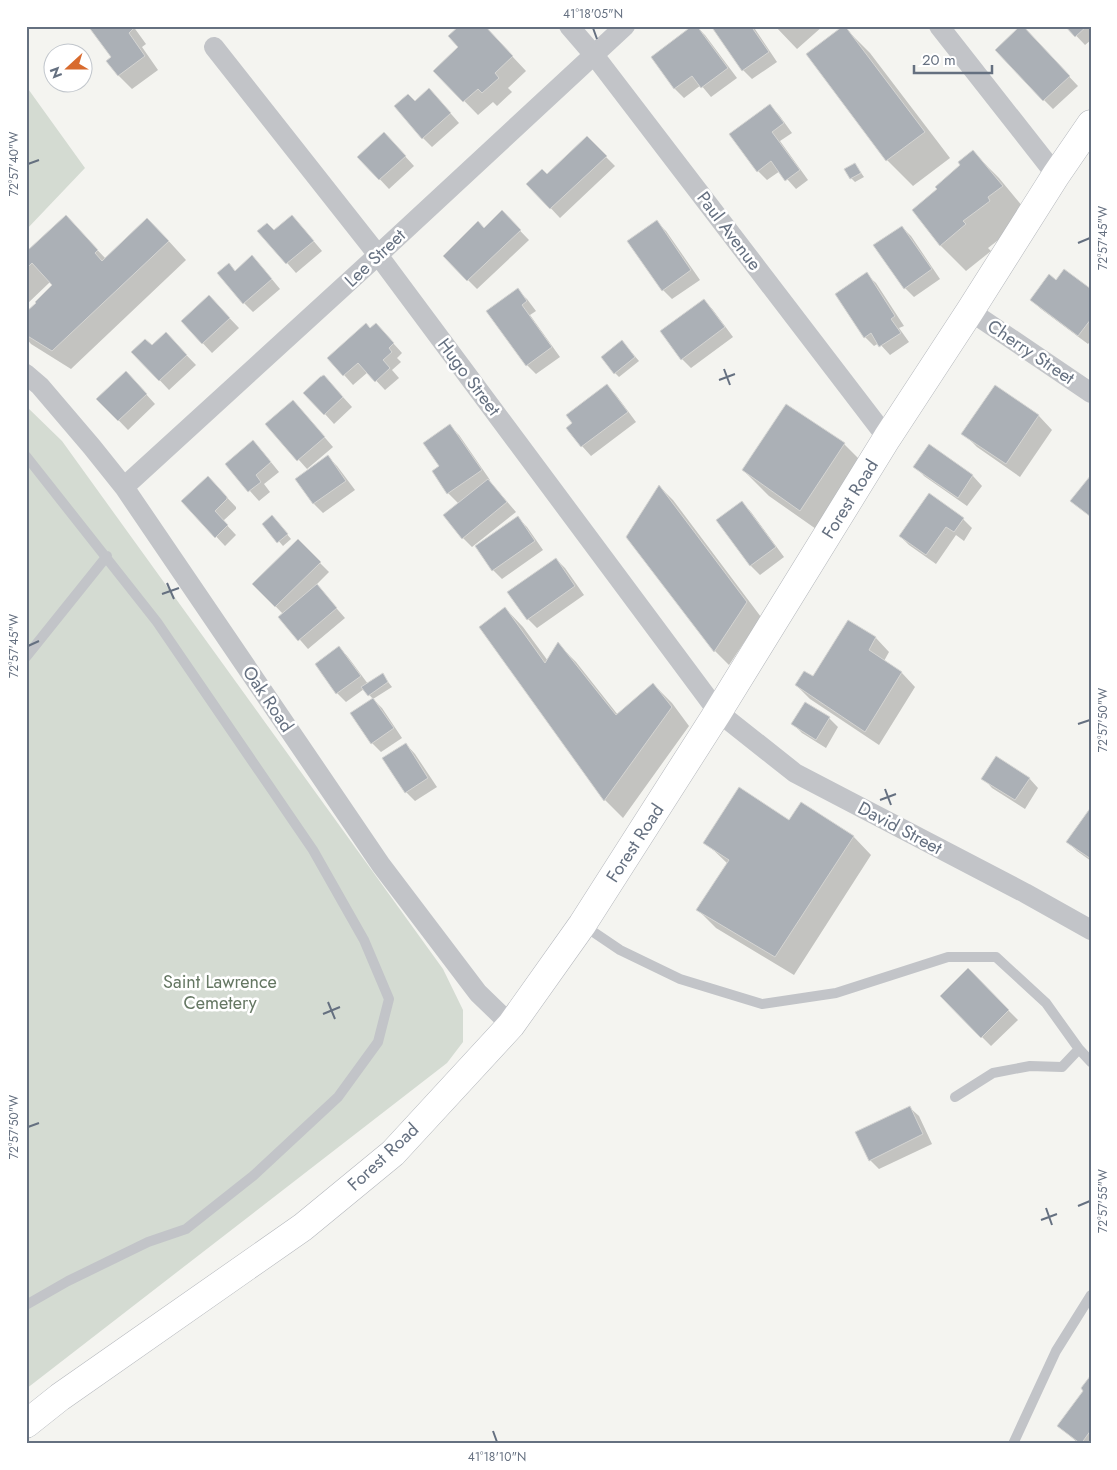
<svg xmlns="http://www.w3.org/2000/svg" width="1117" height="1470" viewBox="0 0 1117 1470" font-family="Jost,sans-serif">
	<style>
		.green { fill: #d4dbd2 }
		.shadow { fill: #0003 }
		.building { fill: #abb0b6; stroke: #d5d5d3 }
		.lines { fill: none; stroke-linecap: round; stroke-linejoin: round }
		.secondary-casing { stroke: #b4b7bc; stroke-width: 29 }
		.service { stroke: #c2c4c8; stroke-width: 10 }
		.minor { stroke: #c2c4c8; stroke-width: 20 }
		.secondary { stroke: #fff; stroke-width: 28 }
		.ticks { fill: none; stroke: #657080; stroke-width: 2 }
		.labels { text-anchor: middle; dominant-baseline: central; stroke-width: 5; stroke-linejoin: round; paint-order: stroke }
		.street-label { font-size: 18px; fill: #657080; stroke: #fff }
		.park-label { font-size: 18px; fill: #657763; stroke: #fff }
		.neatline { fill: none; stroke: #657080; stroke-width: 2 }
		.ticks-label { font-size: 12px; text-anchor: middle; fill: #657080 }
	</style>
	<rect width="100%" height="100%" fill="#f4f4f0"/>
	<path class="green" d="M26,86L85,168L26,230Z
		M26,406L62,441L443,969L463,1010V1042L447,1063L26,1389Z"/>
	<path class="shadow" d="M86,26H133L146,44L142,47L158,70L132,89L118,75L112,57L90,27L88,29Z
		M484,26L526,71L508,88L512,92L497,106L493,102L478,115L435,71Z
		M696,26L705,35L737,78L711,97L701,85L684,98L675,89L652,58Z
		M713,26H753L777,62L752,79L743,70Z
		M775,26H823L797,49Z
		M1067,26H1091V40L1085,45Z
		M844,27L870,53L950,158L913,186L887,160L808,54Z
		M1031,36L1078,86L1053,109L1044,100Z
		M438,99L459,123L432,147L423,138L415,103Z
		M769,105L779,115L792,133L780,141L808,180L796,189L780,171L767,180L758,171Z
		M587,138L615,166L560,218L528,184L547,176Z
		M393,143L414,166L389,189L359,157Z
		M973,152L999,178L1028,213L1015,227L988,248L991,251L966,271L940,245L962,166Z
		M855,164L864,177L855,182L851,178Z
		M502,212L529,240L477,289L444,256L484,229Z
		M66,217L106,259L166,238L186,260L71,369L31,344L26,338V314L54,285L50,282L26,305V252L27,253Z
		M657,222L666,231L700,280L672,299L663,290Z
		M301,226L322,251L296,273L259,231L274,232Z
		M902,227L911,236L940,279L914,297L905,288Z
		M261,266L280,289L253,312L244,303L235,272Z
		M866,274L876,283L904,326L899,328L909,342L890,355L879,343L874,346L865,337Z
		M1056,282L1091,291V340L1088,344L1041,309L1032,300Z
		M517,290L527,299L536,311L530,315L560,357L536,374L527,365Z
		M704,300L713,310L733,337L691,368L682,359Z
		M218,306L239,328L212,353L182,321Z
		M371,329L385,334L402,353L397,358L401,362L392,370L399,378L385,390L368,372L353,385L329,358Z
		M166,334L196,365L169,390L133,352L152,347Z
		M626,346L639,361L619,377L615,373Z
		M135,382L155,404L128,430L98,399Z
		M333,386L352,407L334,424L325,414Z
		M607,386L616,395L636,422L591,456L582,446L574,424Z
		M995,386L1039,416L1052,430L1020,477L977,447L963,433Z
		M786,406L844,444L870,470L826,536L769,496L743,470Z
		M302,411L333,447L307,469L267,424Z
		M450,426L459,435L490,480L489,481L516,512L472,547L463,538L459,504L448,493L441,466Z
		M930,446L973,476L982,486L967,506L924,476L915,466Z
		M262,451L279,472L264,484L270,492L259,501L226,464Z
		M328,457L337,466L355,490L323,513L314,504L297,480Z
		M217,487L236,507V509L223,521L236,535L225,546L183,501Z
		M660,487L673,500L761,617L729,665L715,651L628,537Z
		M929,495L963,519L972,528L964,541L956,535L936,564L909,545L900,536Z
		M742,503L751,512L784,557L760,575L751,566L718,521Z
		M518,518L527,527L543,550L502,579L493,570Z
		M276,521L291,539L283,546L264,524Z
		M298,541L329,572L316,585L345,618L308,649L280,617L283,614L254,584Z
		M556,559L565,568L584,595L537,628L528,619Z
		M505,608L523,627L548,661L558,644L576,662L618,715L653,684L672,703L689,726L623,818L605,800L481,628Z
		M876,638L889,652L884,661L902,673L915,687L879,745L810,699L796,685L814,678Z
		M339,647L348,657L368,684L382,674L392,687L373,699L382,708L402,738L381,752L372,743L373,699L364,689L346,702L337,693Z
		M829,718L838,727L826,748L802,733L793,724Z
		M406,744L415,754L437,787L415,801L406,792Z
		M983,778H1029L1038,788L1025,809L992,788Z
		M1091,809V861L1077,851L1068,842Z
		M790,821L853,836L871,855L794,975L716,928L698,910L728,864L705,842Z
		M968,970L1018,1020L991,1046L941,996Z
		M909,1107L919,1116L932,1144L879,1169L870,1160Z
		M1091,1377V1444H1079L1059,1426L1085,1391Z"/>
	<path class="building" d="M88,26H130L133,29L129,33L145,56L118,76L106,61L111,57Z
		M459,26H485L513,56L495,73L499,78L482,93L478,89L463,102L433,71L458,47L448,36Z
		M692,26H697L728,68L701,88L692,76L674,89L651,57Z
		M711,26H751L769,52L742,71Z
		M843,26H845L925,132L886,161L806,54Z
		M1020,26H1023L1070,76L1043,101L995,50Z
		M1065,26H1087L1075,37Z
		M429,88L451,113L422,139L394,106L408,94L415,101Z
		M770,104L784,123L772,132L800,170L785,181L771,161L757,172L729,134Z
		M384,132L406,156L379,180L357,157Z
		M587,136L607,156L550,209L526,184L542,169L547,174Z
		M973,150L1003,186L988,197L990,201L963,221L966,224L940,246L912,210L937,189L935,187L960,165L958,162Z
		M855,163L861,173L850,179L844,169Z
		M502,210L521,230L467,281L443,256L478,221L484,228Z
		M66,215L98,250L95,253L102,261L147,218L169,241L52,351L26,335V312L36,303L35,302L52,285L32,263L26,269V250L27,251Z
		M292,215L314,241L286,264L257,231L267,223L274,230Z
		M657,220L691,270L662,291L627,241Z
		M902,226L932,269L904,289L873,245Z
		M252,255L272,279L243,304L217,273L229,263L235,271Z
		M1064,269L1091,289V319L1078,336L1030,300L1049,274L1056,280Z
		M867,272L895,316L891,319L901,333L879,347L871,333L864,338L835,294Z
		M518,288L527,301L522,305L552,347L526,366L486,311Z
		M209,295L230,318L202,344L181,321Z
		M704,299L725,327L681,360L660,331Z
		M366,323L370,328L376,323L394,343L389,348L392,352L383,360L390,368L375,382L358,363L343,376L327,358Z
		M166,332L187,355L159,381L131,352L145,339L152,345Z
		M622,340L635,357L614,374L601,357Z
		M126,371L147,394L118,421L96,399Z
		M324,375L343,397L324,415L303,393L320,377Z
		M607,384L628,412L581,447L566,428L572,423L566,415Z
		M995,385L1039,415L1006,464L961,434Z
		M293,400L325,437L297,461L265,424Z
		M786,404L845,443L800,511L742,470Z
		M450,424L482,470L447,494L432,471L439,466L423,443Z
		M253,440L271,462L256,475L261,482L248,492L225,464Z
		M929,444L973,475L958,498L913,467Z
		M328,455L346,481L313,504L295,479Z
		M1091,475V517L1070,501Z
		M208,476L227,497V499L215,511L228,525L215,538L181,501Z
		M488,479L507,502L462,539L443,515Z
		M659,485L747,602L714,652L626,537Z
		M929,493L964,518L954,532L946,527L926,555L899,536Z
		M742,501L776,547L750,566L716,520Z
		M272,515L288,534L277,543L262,524Z
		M518,516L535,541L492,571L475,546Z
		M298,539L321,562L275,607L252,584Z
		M556,558L575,586L527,620L507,592Z
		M317,584L337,608L298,641L278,617Z
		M505,607L545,663L558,642L616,715L653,683L672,707L604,801L479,627Z
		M848,620L876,637L869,650L902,672L865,732L795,685L804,671L813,676Z
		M339,646L361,676L336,694L315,664Z
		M383,673L388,682L368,696L361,687Z
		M373,698L394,728L371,744L350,713Z
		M805,702L830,717L816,740L791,724Z
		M406,743L428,778L405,793L382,758Z
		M996,756L1030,778L1015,800L981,779Z
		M739,787L789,820L801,802L854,836L775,957L696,910L729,860L703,843Z
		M1091,807V859L1066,842Z
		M968,968L1009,1010L981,1038L940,996Z
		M910,1106L923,1134L869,1161L855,1132Z
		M1091,1375V1430L1081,1444L1057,1426L1083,1391L1081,1388Z"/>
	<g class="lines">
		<g class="secondary-casing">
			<path id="secondary" d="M26,1424L60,1397L303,1227L393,1153L511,1025L582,925L718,712L887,438L970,311L1056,175L1091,124"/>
		</g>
		<path class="service" d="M26,456L157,622L313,850L364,940L389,999L378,1042L338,1097L253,1176L186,1229L148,1242L68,1281L26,1305
			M26,657L107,556
			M583,925L620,950L680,979L762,1004L836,993L948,957H996L1046,1003L1079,1049L1091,1062
			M955,1097L993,1073L1030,1066L1062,1067L1079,1049
			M1013,1444L1056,1351L1091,1295"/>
		<path class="minor" d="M569,26L594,55L887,438
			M939,26L1056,175
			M214,47L378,255L718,712L795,773L1025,893L1091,930
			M970,311L1091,393
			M26,374L40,386L92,447L124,487L381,865L478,993L511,1025
			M124,487L378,255L625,26"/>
		<use href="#secondary" class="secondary"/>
	</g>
	<path class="ticks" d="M593,28L597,39M28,164L39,160M1078,243L1090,238M724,369L730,385M719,380L735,374M167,583L174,599M162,594L179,588M28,646L39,641M1078,724L1090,720M885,789L891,805M880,800L896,794M328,1002L335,1019M323,1014L340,1007M28,1127L39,1123M1078,1206L1090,1201M1046,1208L1052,1225M1041,1220L1057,1214M493,1431L497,1442"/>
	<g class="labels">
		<g class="street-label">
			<text transform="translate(729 231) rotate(53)">Paul Avenue</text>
			<text transform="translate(375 258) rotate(-43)">Lee Street</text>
			<text transform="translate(1031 352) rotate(34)">Cherry Street</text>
			<text transform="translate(469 377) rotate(53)">Hugo Street</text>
			<text transform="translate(850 499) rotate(-58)">Forest Road</text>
			<text transform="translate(268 699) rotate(56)">Oak Road</text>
			<text transform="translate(900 828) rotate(28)">David Street</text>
			<text transform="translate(635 843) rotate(-57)">Forest Road</text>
			<text transform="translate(383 1157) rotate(-43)">Forest Road</text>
		</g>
		<g class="park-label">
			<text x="220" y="982">Saint Lawrence<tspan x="220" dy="21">Cemetery</tspan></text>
		</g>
	</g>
	<rect width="1117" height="1470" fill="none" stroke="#ffffff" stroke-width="55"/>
	<g transform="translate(68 68) rotate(249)"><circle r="24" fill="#ffffff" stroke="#c1c6cc"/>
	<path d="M0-4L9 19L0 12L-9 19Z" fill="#d86a2d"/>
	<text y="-8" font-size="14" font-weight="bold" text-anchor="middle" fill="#657080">N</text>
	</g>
	<path d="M914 65v8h78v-8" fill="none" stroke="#657080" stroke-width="2.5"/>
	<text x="922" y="65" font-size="15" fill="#657080" stroke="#ffffff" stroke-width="4" paint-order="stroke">20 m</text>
	<rect x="28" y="28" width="1062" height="1414" class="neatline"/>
	<g class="ticks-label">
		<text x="593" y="18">41°18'05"N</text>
		<text transform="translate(14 164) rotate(-90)" y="4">72°57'40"W</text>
		<text transform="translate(1103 238) rotate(-90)" y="4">72°57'45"W</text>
		<text transform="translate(14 646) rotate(-90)" y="4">72°57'45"W</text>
		<text transform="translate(1103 720) rotate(-90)" y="4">72°57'50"W</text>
		<text transform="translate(14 1127) rotate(-90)" y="4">72°57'50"W</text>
		<text transform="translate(1103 1201) rotate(-90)" y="4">72°57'55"W</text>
		<text x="497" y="1461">41°18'10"N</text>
	</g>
</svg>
